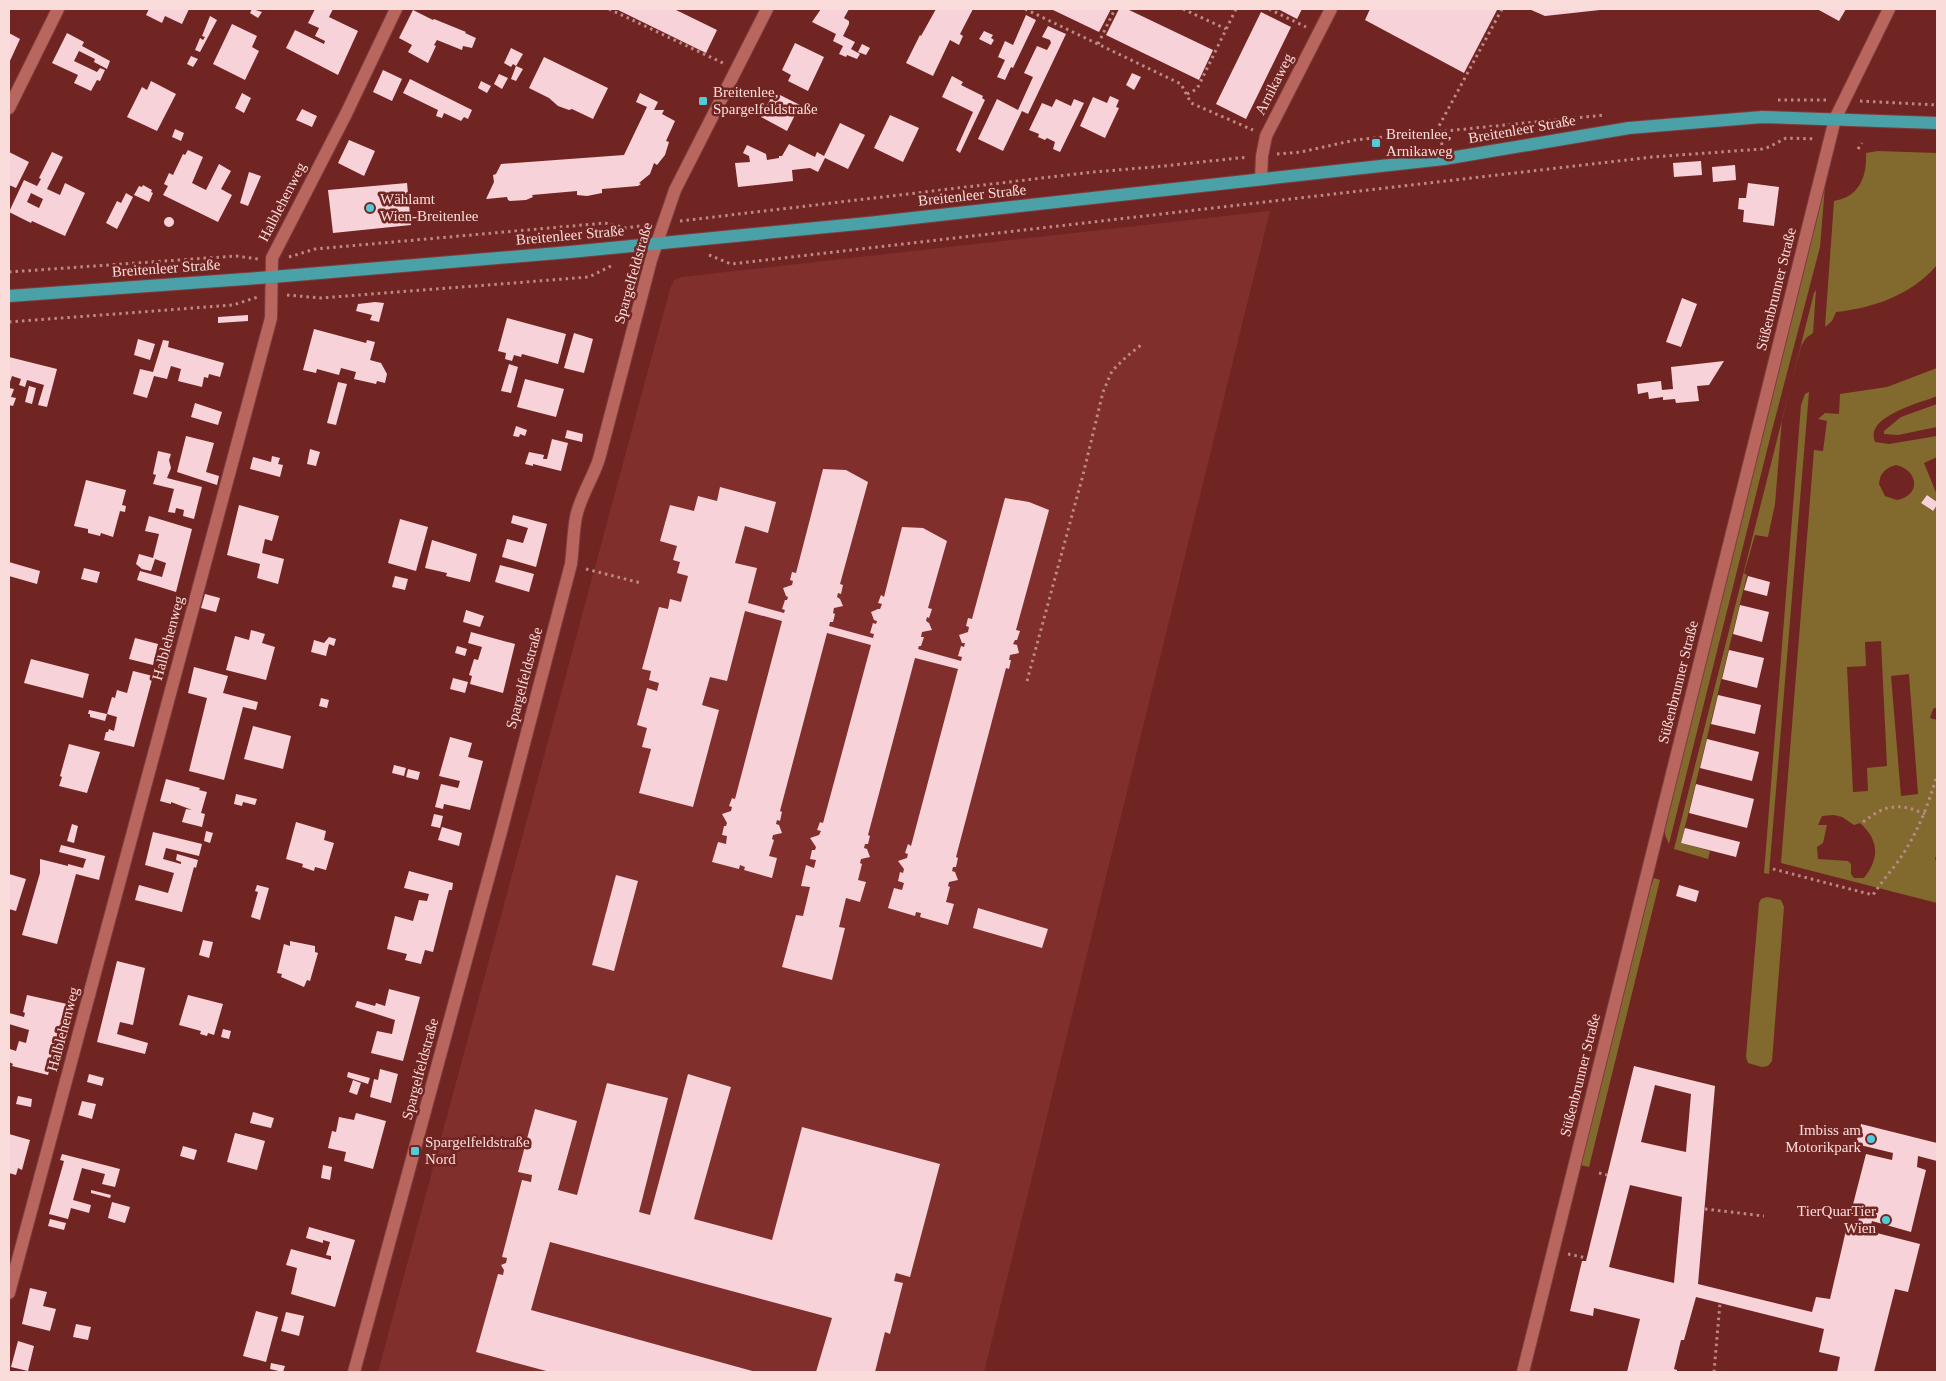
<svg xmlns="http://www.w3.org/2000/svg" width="1946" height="1381" viewBox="0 0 1946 1381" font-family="Georgia,serif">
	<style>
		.built { fill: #812f2c }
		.green { fill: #82692e; fill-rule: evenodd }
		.building { fill: #f8d2d9; fill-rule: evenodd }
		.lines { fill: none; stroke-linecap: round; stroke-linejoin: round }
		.minor-casing { stroke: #7e3d3f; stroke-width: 14 }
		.major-casing { stroke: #7e3d3f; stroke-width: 14 }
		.path { stroke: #bc8986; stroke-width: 3; stroke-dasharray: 2.5 4; stroke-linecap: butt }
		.minor { stroke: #b8665e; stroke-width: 12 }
		.major { stroke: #4aa1a8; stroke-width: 12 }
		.poi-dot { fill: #52cbd9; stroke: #712522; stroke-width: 2 }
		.labels { text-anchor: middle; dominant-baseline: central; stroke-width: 5; stroke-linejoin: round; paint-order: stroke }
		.street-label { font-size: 15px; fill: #faddda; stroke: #712522 }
		.poi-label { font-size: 15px; fill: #faddda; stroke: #712522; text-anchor: start }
	</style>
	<rect width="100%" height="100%" fill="#712522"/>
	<path class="built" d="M1270,211L984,1372H378L670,289L674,280L682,277Z"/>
	<path class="green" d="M1878,151L1937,153V265C1911,295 1874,308 1836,312L1832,321L1825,327L1834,201C1860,197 1867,176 1866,153Z
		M1825,186L1820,247L1771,434L1669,844L1665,835V829Z
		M1816,290L1813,333L1806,338L1801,346L1782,419L1775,504L1768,537L1755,535L1744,573L1747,575L1681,843L1710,851L1708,859L1674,849L1814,293Z
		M1937,368V396C1921,403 1864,416 1875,442L1889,444L1937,436V457L1924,463L1937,495V502L1927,495L1921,503L1932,511L1937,505V707L1933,709L1930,718L1937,720V855L1935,858L1937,864V903L1781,863L1814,450L1823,451L1827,421L1818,419L1825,413L1839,414L1840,394L1887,387ZM1896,465C1919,470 1921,496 1897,500L1885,496L1879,484C1880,473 1885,468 1896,465ZM1881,641L1887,766L1867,768L1868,791L1853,792L1847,667L1866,666L1865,642ZM1909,674L1918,794L1901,796L1891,676ZM1834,815L1842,817L1854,825L1860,823C1880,841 1879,859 1864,878H1854L1851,874V864L1848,861L1818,859L1817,847L1823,843L1827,825H1818L1822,816Z
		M1809,392L1769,874L1764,873L1801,405L1805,394Z
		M1937,404V427L1898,435L1884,434V431L1901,417Z
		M1654,878L1660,880L1589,1167L1580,1165L1651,886Z
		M1767,897L1781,900L1784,907L1772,1061L1768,1066L1762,1067L1748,1063L1746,1057L1759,903L1761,899Z"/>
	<path class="building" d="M149,9H189L182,24L165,16L162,23L146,15Z
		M252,9L262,12L258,18L250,13Z
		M315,9H333L329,17L358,31L338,75L286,48L295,30L324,44L325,41L315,36L319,28L308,23Z
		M616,9H674L717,30L706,53Z
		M821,9H849L844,18L849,21V24L843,36L855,42L851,49L860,54L857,59L847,55L846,57L839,54L843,46L833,41L836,34L812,22Z
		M936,9H973L960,34L963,36L959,45L950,40L933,76L906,63L920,35L921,36Z
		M1051,9H1111L1099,32Z
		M1119,9H1127L1213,50L1199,80L1106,35Z
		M1278,9H1302L1297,19Z
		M1370,9H1495L1497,10L1464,73L1365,20Z
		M1529,9H1600V10L1545,16Z
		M1817,9H1846L1839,21Z
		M413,10L433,20L434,19L466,32L465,33L476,38L472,48L463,46L462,50L437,40L434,45L436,46L428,63L408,52L412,45L399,38Z
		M1261,12L1291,27L1246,119L1216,104Z
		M1026,15L1036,20L1013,68L1011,67L1005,80L997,77L1005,60L998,57L1005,41L1013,45Z
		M210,16L217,20L200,52L195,50L200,38L203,40L205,37L202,36Z
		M232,24L257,36L252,47L259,51L245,80L213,64Z
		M1048,26L1066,34L1028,114L1022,111L1003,151L978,139L997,99L1018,110L1033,77L1024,73L1037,46L1047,50L1051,43L1050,40L1042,37Z
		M984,31L993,35L991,38L994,40L991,45L979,39Z
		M9,33L20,39L9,63Z
		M67,33L84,42L82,46L110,61L107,69L94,62L95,59L79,51L74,61L97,72L100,68L105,70L100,81L97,80L91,91L74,83L78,75L52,63Z
		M795,43L824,57L808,91L788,81L791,75L782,70Z
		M862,44L870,48L866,55L858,52Z
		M511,48L523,54L516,66L513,64L511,67L504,63Z
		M191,56L198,59L193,67L187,64Z
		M544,57L608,88L593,119L572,109L569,110L558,106L549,98L529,88Z
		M516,66L523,69L516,81L511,79Z
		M383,70L402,79L392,101L373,92Z
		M1132,73L1141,77L1134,90L1126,85Z
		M499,74L508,78L502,89L494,84Z
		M952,76L963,82L961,85L983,96L982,98L985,100L960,153L956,150L973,112L942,97Z
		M410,79L472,110L468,119L464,117L461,121L444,113L442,118L436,116L438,110L403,93Z
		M151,81L176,94L157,131L127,117L142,87L147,90Z
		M481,81L491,86L487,93L478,88Z
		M774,92L800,105L787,131L761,117Z
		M242,93L251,98L244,113L235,108Z
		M640,93L658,102L654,110H664L662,114L675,121L666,141L669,142L665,155L657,165L654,163L650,174L639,183L641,184L638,186L602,189V193L587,196L577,195V191L532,195L533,197L526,200L510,201L508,200L507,197L486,199L494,182L493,175L496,174L501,164L624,155L647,107L636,102Z
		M1110,96L1119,100L1116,107L1119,108L1105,138L1080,126L1093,97L1107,103Z
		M1056,99L1071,106L1074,99L1084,103L1060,152L1053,149L1055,142L1047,138L1045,140L1038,137L1039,134L1029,130L1042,103L1052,107Z
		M302,109L317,116L312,127L296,120Z
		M890,115L919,128L903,162L874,148Z
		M840,123L865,135L848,169L825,158L818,172L810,168L792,170L793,181L738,187L735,163L750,162L749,156L743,153L747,145L766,154L767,160L779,158V156H782L789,144L815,157L817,152L824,156Z
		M175,129L184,133L181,141L172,137Z
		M349,140L375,151L364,176L338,163Z
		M188,150L203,157L192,183L206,190L219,164L231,171L221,189L232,195L218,222L163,195L168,186L164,184L169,173L173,175L183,154L185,155Z
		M9,152L29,162L16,188L9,185Z
		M52,152L63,157L47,189L60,195L65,183L85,193L65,236L32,221L31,223L9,212L24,180L37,186L41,179L39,178ZM31,193L43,199L39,208L27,202Z
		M1701,161L1702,175L1674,177L1673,163Z
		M1735,165L1736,180L1713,182L1712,167Z
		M249,172L261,176L248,206L240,203Z
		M407,183L411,225L333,233L328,190Z
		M1748,183L1779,187L1774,226L1743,222L1744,210L1738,209L1739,198H1746Z
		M143,185L152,190L151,192L153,193L149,202L134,195L139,186L142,187Z
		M126,193L133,197L117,229L106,223L117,201L121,203Z
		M164 222a5 5 0 1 1 10 0a5 5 0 1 1-10 0Z
		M1682,298L1697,304L1681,347L1666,342Z
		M375,302L384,303L379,322L370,320L372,315L356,311L358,304Z
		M248,315V321L218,323V317Z
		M507,318L566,334L558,364L522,354L521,357L514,355L512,361L505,359L506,353L498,351Z
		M314,329L366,343L367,340L375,342L370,360L381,363L387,374L385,383L377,381L376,384L354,379L356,372L341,368L339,375L317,369L316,373L303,370Z
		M574,333L593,339L584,373L564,368Z
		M138,339L155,344L150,360L134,355Z
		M163,340L169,341L168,347L224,363L220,377L209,374L208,378L204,377L202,387L178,381L181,369L171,366L167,379L154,376L147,398L133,394L140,369L153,372Z
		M9,357L57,369L47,407L38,405L44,385L27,380L25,387L19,385L21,379L12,376L9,385Z
		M1724,361L1709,385L1697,386L1699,401L1676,403L1675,399L1663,400V397L1649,399L1648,392L1638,394L1637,384L1661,381L1662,390L1673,389L1671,367Z
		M509,364L518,367L511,393L501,391Z
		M525,379L564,389L556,417L517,407Z
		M338,382L347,384L336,425L327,423Z
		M29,386L36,388L32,404L25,402Z
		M9,388L14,389L11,397L16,398L13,406L9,405Z
		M195,403L222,412L218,425L191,417Z
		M516,426L527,430L525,436L520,434L519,437L513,436Z
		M567,430L583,434L582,442L565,438Z
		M186,436L214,443L206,472L219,476L217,485L177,472Z
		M552,439L568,443L561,471L533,464V466L525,464L529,452L544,455L543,459H547Z
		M310,449L320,452L316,466L307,464Z
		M158,451L171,454L169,460L171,468L167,478L202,487L194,519L183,516L184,510L176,508L175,513L168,512L174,489L153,484L156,475L153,474Z
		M272,456L280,458L278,464L283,465L280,477L250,469L253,457L271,462Z
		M823,469L846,470L868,482L840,584L843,585L841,594L838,593L837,597L840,599L843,606L834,608L833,613L835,614L833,622H830L829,626L873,638L874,634L870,633L873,623L876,624L877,621L874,620L871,612L878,609H880L882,604L878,603L881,595L884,597L902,527L923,528L947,541L928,608L932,609L929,618L927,617L926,621L929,623L932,630L922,632L921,637H924L921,646H919L918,649L961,661L962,657L958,656L961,646L964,647L965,643H962L959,635L968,632L969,627L966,626L968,618L972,619L1005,498L1029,502L1049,510L1016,630L1020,631L1017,640H1015L1013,644L1017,645L1019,653L1010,655L1009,660H1011L1009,669L1006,668L956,857L958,858L956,867H953L952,871L955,872L958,880L949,882L948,886L950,887L946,902L954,904L948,925L920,917L921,913L916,912L915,916L888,908L894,888L902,890L904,883L898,881L900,872L903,873L904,869L898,861L907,858L908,854L905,853L908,844L911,846L958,669L915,658L868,835L870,836L868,844H865L864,848L867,849L870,857L861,859L860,863L862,864L858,880L866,882L860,902L846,898L839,927L845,928L832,980L782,967L796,915L803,916L810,887L801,886L806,865L814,868L816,860L810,859L812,850H815L816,847L810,838L819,835L821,831L817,830L820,822L823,823L871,645L827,633L780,811L782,812L780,821L777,820L776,824L779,825L782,833L773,835L772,839L774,840L769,856L777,858L772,878L744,870L745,867L740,865L739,869L712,862L718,842L726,844L727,836L722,835L724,826H726L727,823L722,814L731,811L732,807L729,806L732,798L735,799L782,621L745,611L727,681L710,677L702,705L719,710L693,807L639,793L651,749L642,747L647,728L637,725L647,688L657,691L659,683L649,680L651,671L642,669L659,607L668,609L670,599L681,602L688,576L677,573L680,562L673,560L677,546L660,541L670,505L694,511L698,496L717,501L720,487L776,502L768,533L745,526L735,563L757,568L748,603L784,613L785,610L782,609L785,600H787L788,597L786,596L783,588L792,585L793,581L790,580L792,572L796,573Z
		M86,480L126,490L122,505L126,506L125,512L120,511L113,537L101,533L100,536L88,533V529L74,526Z
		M1927,495L1937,502V505L1933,511L1921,503Z
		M239,505L279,516L272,541L265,539L262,553L284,559L278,584L257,578L260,564L227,555Z
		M513,515L547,524L536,567L502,557L507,539L523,543L528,528L511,523Z
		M149,516L192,529L176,592L137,580L140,571L162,577L166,563L155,559L151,571L142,569L136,564L139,554L153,558L159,534L145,531Z
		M400,519L428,527L416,571L388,563Z
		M432,540L477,554L470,582L446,576L447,573L425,568Z
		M9,562L40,571L37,584L9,576Z
		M500,565L534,574L529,592L495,582Z
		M84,568L100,572L97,583L81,579Z
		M395,576L408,579L405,590L392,587Z
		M1748,576L1770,582L1767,596L1744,590Z
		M205,594L220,598L216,612L201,608Z
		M1740,605L1769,612L1762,642L1733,634Z
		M466,610L484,616L480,627L463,622Z
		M251,630L265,634L262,643L275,647L266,680L226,670L235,636L249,640Z
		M471,632L515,644L503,693L470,684L472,676L469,675L474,659L478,660L482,647L468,643Z
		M329,637L336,639L334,646L329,644L326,656L311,652L314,640L324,643Z
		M135,638L158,644L153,665L129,659Z
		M457,646L467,649L465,656L455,653Z
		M1729,650L1764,658L1757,688L1722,679Z
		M31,659L89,674L83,698L24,683Z
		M194,667L228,676L223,693L258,702L256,710L243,707L224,780L189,771L207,698L188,693Z
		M133,671L153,676L134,747L104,740L106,732H108L109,729L114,731L117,717L107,714L105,721L90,717V714H88L89,710L107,714L112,697L115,698L117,690L127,693Z
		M453,678L468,682L465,693L450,689Z
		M1718,695L1761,705L1755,734L1711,724Z
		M321,698L329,700L327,708L319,706Z
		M253,726L291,736L283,769L244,759Z
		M450,737L472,743L468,757L483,761L470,810L444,804L443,809L435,807L441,784L458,788L460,781L439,776Z
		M1707,739L1759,752L1752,781L1700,768Z
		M69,744L100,752L87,793L59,786L62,777L60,776Z
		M394,765L406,768L404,776L392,773Z
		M408,769L420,772L418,780L406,777Z
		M166,779L200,788L199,790L207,792L201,813L205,814L202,827L182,822L186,809L192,810L171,802V804L160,801Z
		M1696,784L1754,799L1747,828L1689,813Z
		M236,794L257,799L255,805L243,802L242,806L234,804Z
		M434,814L443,816L440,828L431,826Z
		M296,822L326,831L324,840L334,843L326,870L315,867L314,871L302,867L303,864L286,859Z
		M72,824L78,826L74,843L67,841Z
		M442,827L462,833L459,846L438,840Z
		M1685,828L1740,842L1736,857L1681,843Z
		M206,831L213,833L210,843L204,841Z
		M153,832L202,844L199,856L166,848L163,859L181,864V862L176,860L177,854L198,860L196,868L194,867L182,912L135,900L139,885L168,893L174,873L145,865Z
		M61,845L105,856L99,880L76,874L57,944L22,935L40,873V859L68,866V864L83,868L86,859L59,852Z
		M409,871L453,883L452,890H449L433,952L425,950L421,964L405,960L407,954L387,949L395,916L413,921L419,900L427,901L429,894L404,888Z
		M9,874L26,879L16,911L9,909Z
		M616,875L638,881L614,971L592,965Z
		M257,885L269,888L260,920L251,917L258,892L255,891Z
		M1679,885L1699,891L1696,902L1676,896Z
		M978,908L1048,929L1042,948L973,928Z
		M203,940L213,942L209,958L199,955Z
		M290,941L315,946V952L318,953L310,981L307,980L304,987L281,977L282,974L277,973L284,944L290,946Z
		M117,961L145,968L133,1025L120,1022L117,1034L148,1043L145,1054L97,1042Z
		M389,989L420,997L403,1061L371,1053L377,1031L392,1034L395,1020L355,1007L357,1001L375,1006L376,1003L385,1006Z
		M27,995L67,1004L48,1075L12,1066L13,1064L9,1062L10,1049L16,1051L19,1041L26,1043L29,1030L9,1024V1013L24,1017L25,1013L23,1012Z
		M188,995L223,1004L214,1035L208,1033L207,1036L200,1034L201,1031L179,1025Z
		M223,1029L231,1031L229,1039L221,1037Z
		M1634,1066L1715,1086L1698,1284L1812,1312L1816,1297L1830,1299L1847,1226L1856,1228L1859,1218L1850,1216L1866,1154L1892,1160L1893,1153L1856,1144L1861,1124L1937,1143V1161L1918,1156L1917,1167L1926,1170L1911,1232L1872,1221L1869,1231L1920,1244L1908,1292L1895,1289L1874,1372H1837L1840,1357L1819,1352L1824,1329L1696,1297L1684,1340H1681L1674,1369L1677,1370V1372H1627L1640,1319L1594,1308L1593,1316L1570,1311L1582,1261H1586ZM1655,1085L1691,1094L1686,1152L1641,1142ZM1630,1185L1682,1197L1674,1283L1609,1267Z
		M380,1069L398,1074L391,1103L370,1097L374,1079L378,1080Z
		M348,1072L370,1078L368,1084L347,1077Z
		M89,1074L104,1078L102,1086L87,1082Z
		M688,1074L731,1087L694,1219L772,1240L802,1127L940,1164L910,1277L896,1273L894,1281L903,1283L890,1334L885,1332L875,1372H816L832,1318L550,1242L531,1310L756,1372H550L476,1352L498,1274L503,1275L504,1270L501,1265L506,1263L507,1258L502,1257L522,1180L531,1182L532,1175L518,1172L535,1109L577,1121L558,1190L577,1195L607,1083L668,1098L639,1212L650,1215Z
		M353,1080L361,1083L357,1095L349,1092Z
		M18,1096L32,1099L31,1107L16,1104Z
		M82,1101L96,1104L92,1119L78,1115Z
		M253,1112L274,1118L271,1128L250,1123Z
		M356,1113L386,1121L373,1169L344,1161L346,1152L328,1148L332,1131L336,1132L339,1117L354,1120Z
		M235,1133L265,1141L257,1170L227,1162Z
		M9,1134L30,1140L22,1170L18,1168L16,1175L9,1173Z
		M183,1146L197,1150L194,1160L180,1156Z
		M62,1154L120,1169L115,1187L102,1184L105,1174L82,1168L73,1200L91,1205L89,1213L71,1208L68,1219L49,1214L64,1161L60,1160Z
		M323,1165L332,1167L330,1180L321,1178Z
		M91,1190L111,1195L110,1198L91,1193Z
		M112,1202L130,1207L125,1223L108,1218Z
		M50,1219L66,1223L64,1230L48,1226Z
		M309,1227L355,1240L335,1307L291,1294L297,1268L286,1265L291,1249L331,1260V1256L326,1255L330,1242L323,1240V1243L306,1238Z
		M30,1288L47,1292L43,1306L56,1309L50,1331L22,1324Z
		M256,1311L278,1317L266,1362L243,1356Z
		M286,1312L304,1316L299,1336L281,1331Z
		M76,1324L91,1327L88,1340L73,1337Z
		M18,1341L34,1346L28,1371L11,1367Z
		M271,1363L285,1366L283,1372L270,1369Z"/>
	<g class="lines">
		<g class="minor-casing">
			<path id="minor" d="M9,108L58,9
				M1261,179L1262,156L1266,136L1331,9
				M9,1293L271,318L272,258L346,114L396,9
				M354,1372L502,828L571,564C573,549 573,533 576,517C580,497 593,478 599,459L651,260L675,190L767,9
				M1523,1372L1835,119L1889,9"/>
		</g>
		<g class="major-casing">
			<path id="major" d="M9,296L272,277L570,252L868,223L1444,159L1629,128L1762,117L1937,123"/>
		</g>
		<path class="path" d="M609,9L723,63
			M1025,9L1181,84L1191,103L1253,130
			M1183,9L1226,29
			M1269,9L1306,27
			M1098,44L1115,9
			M1187,94L1197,89L1236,9
			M1778,100H1829
			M1860,101L1937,105
			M1442,145L1439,126L1502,9
			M1858,149L1862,143
			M1277,154L1301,152L1355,140L1605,115
			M680,221L1093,172L1154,167L1248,157
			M709,255L731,264L1652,157L1762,149L1769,147L1786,138L1816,139
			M289,257L315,249L605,223L626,228L647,225
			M9,272L236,256L258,259
			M287,295L321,298L589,277L613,265
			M9,322L233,305L258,297
			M586,569L641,583
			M1027,681L1083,475L1103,392L1112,371L1126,357L1141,345
			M1863,822C1885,805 1898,802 1925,814
			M1773,869L1873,895C1882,881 1894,868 1903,854C1919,829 1929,803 1937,775
			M1599,1173L1607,1175
			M1705,1209L1764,1216
			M1568,1254L1587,1258
			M1714,1372L1720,1303"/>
		<use href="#minor" class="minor"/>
		<use href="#major" class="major"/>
	</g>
	<g class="poi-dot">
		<rect x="698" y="96" width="10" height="10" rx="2.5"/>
		<rect x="1371" y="138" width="10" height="10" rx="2.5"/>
		<circle cx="370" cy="208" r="5"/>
		<circle cx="1871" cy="1139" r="5"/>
		<rect x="410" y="1146" width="10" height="10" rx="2.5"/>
		<circle cx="1886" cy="1220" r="5"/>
	</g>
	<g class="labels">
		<g class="street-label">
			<text transform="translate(1274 84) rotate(-63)">Arnikaweg</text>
			<text transform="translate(1522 129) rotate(-10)">Breitenleer Straße</text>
			<text transform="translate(972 195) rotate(-6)">Breitenleer Straße</text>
			<text transform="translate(282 202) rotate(-63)">Halblehenweg</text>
			<text transform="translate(570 235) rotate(-5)">Breitenleer Straße</text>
			<text transform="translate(166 268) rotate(-4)">Breitenleer Straße</text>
			<text transform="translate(633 273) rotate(-74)">Spargelfeldstraße</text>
			<text transform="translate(1776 289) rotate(-76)">Süßenbrunner Straße</text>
			<text transform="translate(168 638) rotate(-75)">Halblehenweg</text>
			<text transform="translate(524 678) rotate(-75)">Spargelfeldstraße</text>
			<text transform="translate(1678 682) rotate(-76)">Süßenbrunner Straße</text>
			<text transform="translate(63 1029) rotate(-75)">Halblehenweg</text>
			<text transform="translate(420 1069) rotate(-75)">Spargelfeldstraße</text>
			<text transform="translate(1580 1075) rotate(-76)">Süßenbrunner Straße</text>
		</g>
		<g class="poi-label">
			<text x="713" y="92">Breitenlee,<tspan x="713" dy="17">Spargelfeldstraße</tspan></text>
			<text x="1386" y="134">Breitenlee,<tspan x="1386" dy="17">Arnikaweg</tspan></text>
			<text x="380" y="199">Wählamt<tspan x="380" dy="17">Wien-Breitenlee</tspan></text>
			<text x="1861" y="1130" text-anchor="end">Imbiss am<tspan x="1861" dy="17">Motorikpark</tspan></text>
			<text x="425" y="1142">Spargelfeldstraße<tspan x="425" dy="17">Nord</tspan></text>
			<text x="1876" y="1211" text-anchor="end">TierQuarTier<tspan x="1876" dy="17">Wien</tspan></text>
		</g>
	</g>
	<rect width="1946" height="1381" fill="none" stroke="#faddda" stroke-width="20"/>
</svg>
